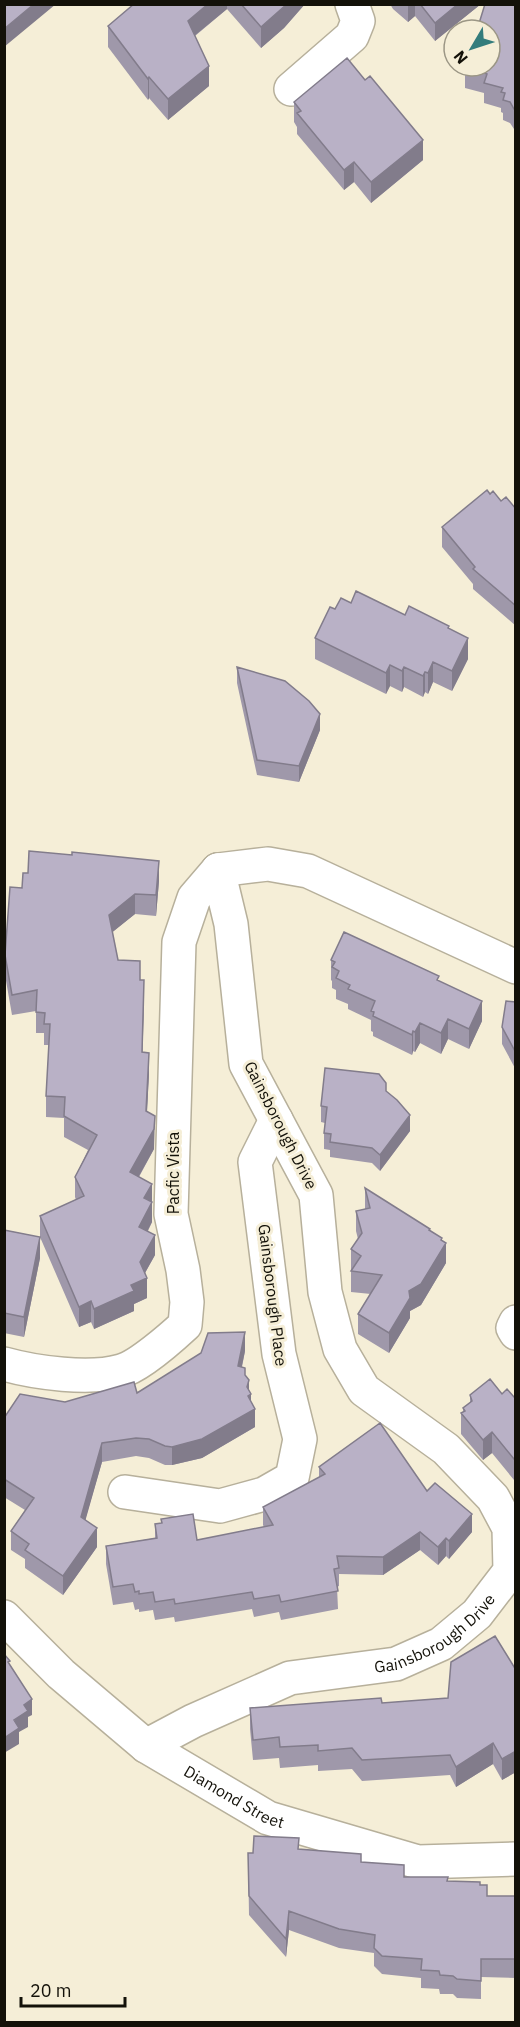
<svg xmlns="http://www.w3.org/2000/svg" width="520" height="2027" viewBox="0 0 520 2027" font-family="'IBM Plex Sans',sans-serif">
	<style>
		.lines { fill: none; stroke-linecap: round; stroke-linejoin: round }
		.minor-casing { stroke: #b7b09b; stroke-width: 36 }
		.minor { stroke: #fff; stroke-width: 33 }
		.wall { fill: #9f98aa }
		.shaded-wall { fill: #827c8b }
		.building { fill: #b9b1c6; stroke: #827c8b; stroke-width: 1.5 }
		.labels { text-anchor: middle; dominant-baseline: central; stroke-width: 6; stroke-linejoin: round; paint-order: stroke }
		.street-label { font-size: 16px; fill: #131109; stroke: #f5eed7 }
	</style>
	<rect width="100%" height="100%" fill="#f5eed7"/>
	<g class="lines">
		<g class="minor-casing">
			<g id="minor">
				<path d="M291,89L352,36L358,21L352,4"/>
				<path d="M218,870L268,864L308,871L516,967"/>
				<path d="M516,1322L513,1328L516,1333"/>
				<path d="M4,1364C36,1373 90,1380 121,1371C138,1367 172,1337 185,1325L187,1302L183,1270L171,1214L179,942L194,898L218,870"/>
				<path d="M125,1492L220,1506L264,1494L292,1478L300,1439L279,1354L255,1162L276,1120"/>
				<path id="s1" d="M4,1617L61,1674L146,1746L268,1818L418,1862L516,1859"/>
				<path id="s2" d="M146,1746L193,1721L290,1678L396,1664L441,1644L477,1614L510,1571L509,1528L493,1498L446,1449L364,1390L340,1349L325,1292L316,1195L246,1064L231,924L218,870"/>
			</g>
		</g>
		<use href="#minor" class="minor"/>
	</g>
	<path class="wall" d="M134,4H305L284,28L261,48L227,9L195,36L209,86L168,120L149,98L148,100L108,47V26Z
		M390,4H481L435,41L415,16L408,22L393,9Z
		M516,4V129H514L510,123L503,120V113L501,112V108L484,103V93L465,88V67Z
		M294,102L423,160L371,203L354,182L344,190L297,134V127L294,122Z
		M490,494L501,501L516,509V626L473,589V584L442,547V527Z
		M351,603L405,615L449,629L468,659L452,691L433,682L428,694L425,692L423,697L404,687L402,692L390,686L386,694L315,659V638L335,609Z
		M237,667L320,730L299,782L257,775L237,683Z
		M159,881L156,916L135,914L112,932L118,960L140,980L144,1000L142,1053L149,1073L147,1111L154,1149L139,1177L152,1202V1222L148,1231L155,1255L145,1273L147,1298L134,1304V1311L94,1329L91,1322L79,1327L40,1237V1258L24,1337L4,1333V1230L40,1237V1216L76,1200L75,1197V1177L88,1150L64,1137V1118L46,1117V1096L49,1045H44V1033H36V1011L12,1015L5,975V955L22,888Z
		M331,960L439,981L482,1021L469,1049L448,1039L441,1054L420,1043L415,1052L413,1051L412,1055L373,1036V1032L371,1031V1020L348,1009V1004L336,999V990L332,988V981L331,980Z
		M516,1002V1070L502,1044V1027Z
		M386,1091L410,1131L380,1171L372,1163L330,1157V1150L324,1149V1133L325,1123L321,1122V1106Z
		M365,1188L430,1231L442,1240L446,1263L421,1305L410,1311V1318L389,1353L358,1334V1314L371,1294L351,1292V1249L358,1239L356,1231V1211L365,1209Z
		M245,1351L242,1367L245,1375L249,1391L255,1427L202,1458L172,1465H165L149,1458L136,1456L102,1462L85,1520L97,1547L63,1595L25,1568V1559L11,1550V1531L25,1510L4,1497V1418L65,1402L137,1393Z
		M502,1394L514,1397H516V1478L514,1480L492,1453L483,1460L461,1434V1413L463,1412V1408L470,1403V1395Z
		M319,1467L427,1491L472,1532L449,1559L446,1556L438,1565L420,1550L383,1575L339,1574V1586L337,1587L338,1609L281,1620L279,1612L254,1617L252,1609L175,1622L174,1617L155,1620L153,1610L139,1612V1609L135,1610L133,1602L113,1605L106,1564V1546L155,1538V1524L161,1523V1519L197,1540L264,1527L263,1525V1507L319,1478Z
		M516,1670V1772L502,1780L493,1764L456,1787L450,1775L362,1781L352,1769L318,1771V1765L280,1768L279,1758L253,1760L250,1729V1708L382,1703L448,1698Z
		M299,1849L361,1862L404,1877L448,1881L480,1885L487,1896H516V1978L481,1977V1999L457,1998L453,1994H440L439,1989L421,1988V1978L382,1974L374,1966V1953L339,1948L289,1930L286,1957L249,1915L248,1853H253Z"/>
	<path class="shaded-wall" d="M34,4H56L4,47V29Z
		M208,4H227V9L188,41V21Z
		M287,4H305L284,28L261,48V27Z
		M408,4H415V16L408,22Z
		M458,4H481L435,41V23Z
		M209,66V86L168,120V99Z
		M149,77V98L148,100V79Z
		M423,140V160L371,203V182Z
		M354,162V182L344,190V170Z
		M468,638V659L452,691V671Z
		M433,662V682L428,694V673Z
		M390,665V686L386,694V673Z
		M404,667V687L402,692V671Z
		M425,672V692L423,697V676Z
		M320,714V730L299,782V766Z
		M159,861V881L156,916V895Z
		M135,894V914L109,935V915Z
		M144,980V1000L142,1073V1052Z
		M482,1001V1021L469,1049V1029Z
		M448,1019V1039L441,1054V1033Z
		M420,1023V1043L415,1052V1032Z
		M413,1031V1051L412,1055V1035Z
		M149,1053V1073L146,1131V1111Z
		M410,1115V1131L380,1171V1155Z
		M155,1116L154,1149L130,1192V1172Z
		M152,1184V1222L139,1247V1227L144,1198Z
		M155,1235V1255L141,1280L147,1278V1298L134,1304V1311L94,1329V1309L131,1285L140,1262Z
		M40,1237V1258L24,1337V1317Z
		M442,1238V1249L446,1243V1263L421,1305L410,1311V1318L389,1353V1333L409,1291Z
		M91,1301V1322L79,1327V1307Z
		M245,1332V1351L238,1384V1366Z
		M249,1380V1395L251,1394V1411L255,1409V1427L202,1458L172,1465V1447L247,1387Z
		M492,1432V1453L483,1460V1440Z
		M102,1443V1462L81,1536V1517Z
		M516,1458V1478L514,1480V1459Z
		M472,1514V1532L449,1559V1541Z
		M97,1528V1547L63,1595V1576Z
		M420,1532V1550L383,1575V1557Z
		M446,1538V1556L438,1565V1547Z
		M32,1699V1715L28,1717V1727L19,1732V1744L4,1753V1738L24,1705Z
		M493,1743V1764L456,1787V1767Z
		M516,1751V1772L502,1780V1759Z
		M289,1911V1930L286,1957V1939Z"/>
	<path class="building" d="M4,4H34L4,29Z
		M134,4H208L188,21L209,66L168,99L149,77L148,79L108,26Z
		M241,4H287L261,27Z
		M420,4H458L435,23Z
		M485,4H516V109H514L510,102L503,100L505,93L501,92L503,88L484,83L487,74L465,67L466,66H490V30H477Z
		M347,58L365,80L370,76L423,140L371,182L354,162L344,170L297,113L301,111L294,102Z
		M487,490L490,494L493,491L501,501L506,497L516,509V606L473,569L475,567L442,527Z
		M356,591L405,615L409,606L449,626L448,628L468,638L452,671L433,662L428,673L425,672L423,676L404,667L402,671L390,665L386,673L315,638L330,607L335,609L341,598L351,603Z
		M237,667L285,681L309,701L320,714L299,766L257,760Z
		M29,851L72,855V852L159,861L156,895L135,894L109,915L118,960L140,961V980H144L142,1052L149,1053L146,1111L155,1116L154,1129L130,1172L152,1184L144,1198L152,1202L139,1227L155,1235L140,1262L147,1278L131,1285L134,1291L94,1309L91,1301L79,1307L40,1216L84,1196L75,1177L97,1135L64,1116L65,1097L46,1096L50,1024H44L45,1013L36,1012L37,990L12,995L5,955L10,887L22,888L23,873H28Z
		M344,932L439,976L437,980L482,1001L469,1029L448,1019L441,1033L420,1023L415,1032L413,1031L412,1035L373,1016L374,1012L371,1011L375,1001L348,989L350,985L336,978L339,971L332,967L335,962L331,960Z
		M506,1001L516,1002V1053L502,1027Z
		M325,1068L379,1074L386,1083V1091L397,1100L410,1115L380,1155L372,1148L330,1142L331,1134L324,1133L327,1107L321,1106Z
		M365,1188L430,1229L429,1230L442,1238L441,1240L446,1243L421,1284L409,1291L410,1298L389,1333L358,1314L382,1275L351,1271L361,1256L351,1249L362,1233L356,1211L370,1208Z
		M4,1230L40,1237L24,1317L4,1313Z
		M245,1332L238,1366L245,1368V1375L249,1380L247,1387L251,1394L248,1396L255,1409L202,1439L172,1447L165,1446L149,1439L136,1438L102,1443L81,1517L97,1528L63,1576L25,1550L29,1544L11,1531L34,1498L4,1479V1418L20,1394L65,1402L134,1382L137,1393L201,1353L208,1333Z
		M490,1379L502,1394L507,1389L514,1397H516V1458L514,1459L492,1432L483,1440L461,1413L465,1411L463,1408L472,1401L470,1395Z
		M380,1423L427,1491L435,1483L472,1514L449,1541L446,1538L438,1547L420,1532L383,1557L337,1556L339,1568L334,1569L338,1591L281,1602L279,1595L254,1599L252,1592L175,1604L174,1599L155,1602L153,1592L139,1594V1591L135,1592L133,1584L113,1587L106,1546L157,1538L155,1524L162,1523L161,1519L193,1514L197,1540L273,1525L263,1507L325,1474L319,1467Z
		M495,1636L516,1670V1751L502,1759L493,1743L456,1767L450,1755L362,1760L352,1748L318,1751V1745L280,1747L279,1737L253,1740L250,1708L381,1698L382,1703L448,1698L451,1662Z
		M4,1654L10,1661L8,1662L32,1699L24,1705L28,1711L14,1720L19,1728L4,1738Z
		M254,1836L299,1838L298,1849L361,1854V1862L404,1865V1877H448L447,1881L480,1882V1885H487V1896H516V1959H481V1981L457,1979L453,1976L440,1975L439,1971L421,1970L422,1959L382,1956L374,1948L375,1935L339,1929L289,1911L286,1939L249,1896L248,1853H253Z"/>
	<g class="labels">
		<g class="street-label">
			<text transform="translate(281 1125) rotate(63)">Gainsborough Drive</text>
			<text transform="translate(173 1173) rotate(-90)">Pacfic Vista</text>
			<text transform="translate(273 1295) rotate(83)">Gainsborough Place</text>
			<text stroke="none"><textPath href="#s2" startOffset="315">Gainsborough Drive</textPath></text>
			<text stroke="none"><textPath href="#s1" startOffset="294">Diamond Street</textPath></text>
		</g>
	</g>
	<rect width="520" height="2027" fill="none" stroke="#131109" stroke-width="12"/>
	<g transform="translate(472 48) rotate(231)"><circle r="28" fill="#f5eed7" stroke="#9b9685" stroke-width="1.5"/>
	<path d="M0-4.5L10 22L0 15L-10 22Z" fill="#337c7c"/>
	<text y="-9" font-size="16" font-weight="bold" text-anchor="middle" fill="#131109">N</text>
	</g>
	<path d="M21 1997v9h104v-9" fill="none" stroke="#131109" stroke-width="3"/>
	<text x="30" y="1997" font-size="18" fill="#131109" stroke="#f5eed7" stroke-width="4.5" paint-order="stroke">20 m</text>
</svg>
